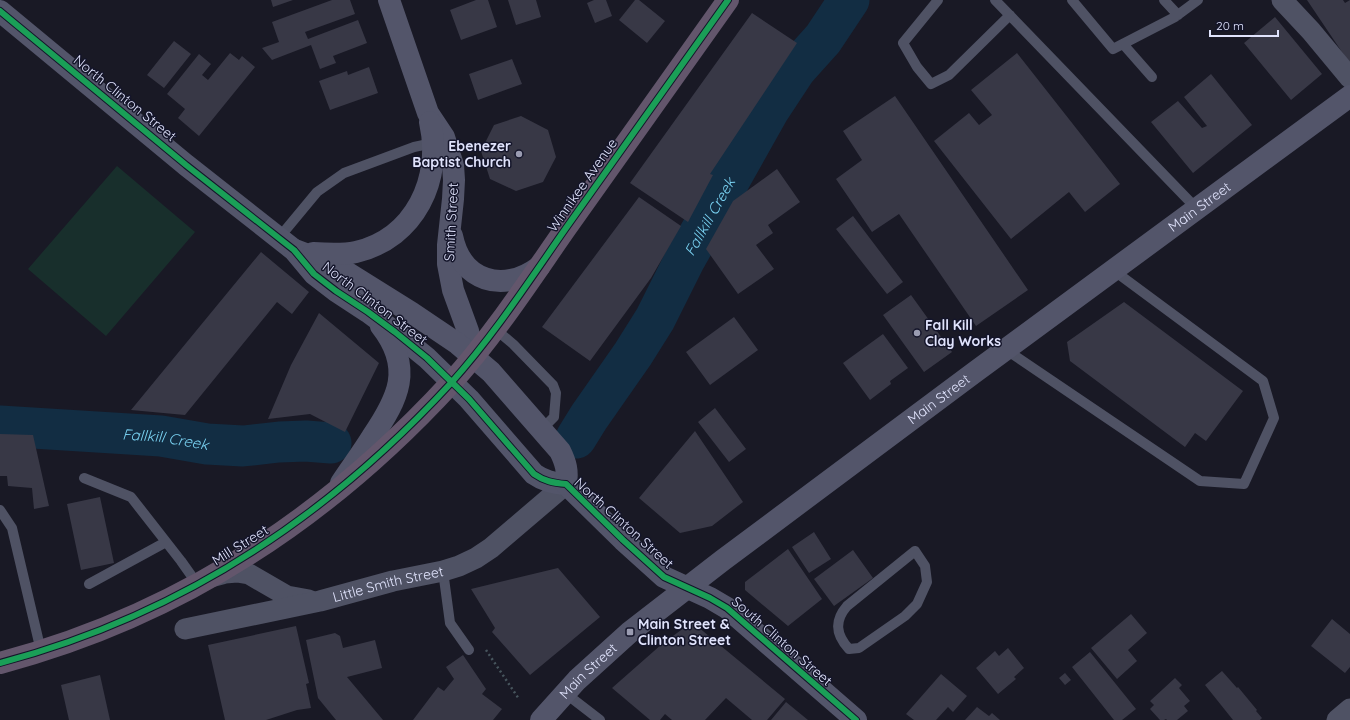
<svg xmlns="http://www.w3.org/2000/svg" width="1350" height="720" viewBox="0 0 1350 720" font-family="Quicksand,sans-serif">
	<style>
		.green { fill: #182f2c }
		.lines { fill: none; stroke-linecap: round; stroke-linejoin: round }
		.river { stroke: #122d43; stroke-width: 41 }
		.building { fill: #383846 }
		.path { stroke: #47555d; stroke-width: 2.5; stroke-dasharray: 2 3; stroke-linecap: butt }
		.lane { stroke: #4f5264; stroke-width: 10 }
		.street { stroke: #4f5264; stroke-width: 21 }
		.secondary { stroke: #53556a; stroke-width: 22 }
		.highway { stroke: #63566c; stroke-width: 22 }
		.cycleway-casing { stroke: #14152a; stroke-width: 8 }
		.cycleway { stroke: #1a9f57; stroke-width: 6 }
		.poi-dot { fill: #9a9cb1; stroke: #14152a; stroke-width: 1.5 }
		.labels { text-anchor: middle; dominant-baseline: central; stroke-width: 3; stroke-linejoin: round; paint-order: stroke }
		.street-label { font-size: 14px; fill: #e0e3fc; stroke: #14152a }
		.poi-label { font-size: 14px; font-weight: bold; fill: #e0e3fc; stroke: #14152a; text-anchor: start }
		.water-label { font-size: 15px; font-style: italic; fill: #79d1f1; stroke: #14152a }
	</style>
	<rect width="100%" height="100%" fill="#191925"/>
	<path class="green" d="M117,166L195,232L106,336L28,269Z"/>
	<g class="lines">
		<g class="river">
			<path id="s1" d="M0,426L161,436L207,444L243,446L279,442L306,441L331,443"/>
			<path id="s2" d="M576,438L589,417L633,354L655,319L684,261L769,110L796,69L823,39L849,0"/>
		</g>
	</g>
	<path class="building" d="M271,0H293L273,7Z
		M332,0H350L355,14L305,32L308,39L358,20L367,43L333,56L336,63L320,69L311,45L272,60L262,48L279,42L272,22Z
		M476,0H488L497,27L461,40L450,10Z
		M508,0H536L541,17L516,25Z
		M594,0H606L612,16L595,23L587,3Z
		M635,0H639L665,21L647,43L619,20Z
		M1307,0H1343L1345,3L1350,0V64Z
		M752,13L797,43L710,174L713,175L688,222L630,183Z
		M1275,17L1322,74L1291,100L1244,43Z
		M174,41L191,54L164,88L147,75Z
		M230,53L239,60L242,56L255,67L199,136L178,118L185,109L167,94L199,54L211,64L202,75L208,80Z
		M1017,53L1120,184L1085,212L1069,192L1011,239L934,141L969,113L979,125L992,115L971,90Z
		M512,59L522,84L478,100L469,74Z
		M369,67L378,93L330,110L319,81L347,71L348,75Z
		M1211,74L1252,125L1193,173L1151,122L1178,101L1202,128L1207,126L1184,97Z
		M895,96L1028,290L976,326L899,214L872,232L836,179L862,160L843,131Z
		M521,116L548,130L556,157L543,182L516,191L490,179L481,151L494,125Z
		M777,169L800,202L768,225L773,233L756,245L774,269L738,294L706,249L733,201Z
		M639,197L681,226L651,278L590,361L542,327Z
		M853,216L903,282L887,294L836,229Z
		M261,252L309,292L292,314L277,302L185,415L131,410Z
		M911,295L952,352L924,372L883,315Z
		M1124,302L1243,391L1206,441L1195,433L1185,447L1070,361L1067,342Z
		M319,313L379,363L345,432L310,414L268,419L291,365Z
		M734,317L758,350L710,385L686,352Z
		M883,334L908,368L890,381L891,384L870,400L843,363Z
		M715,408L746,449L729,462L698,422Z
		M695,431L743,502L712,526L680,533L639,498Z
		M0,434L33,435L49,506L34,509L32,488L8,486L7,476H0Z
		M100,497L114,563L81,570L67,504Z
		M814,532L831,559L809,573L792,547Z
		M788,549L822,599L788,626L745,590V582Z
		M853,550L873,578L834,606L814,579Z
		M558,568L600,617L530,675L492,632L495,628L471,589Z
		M1131,614L1147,633L1128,650L1137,661L1117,679L1091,648Z
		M1332,619L1350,634V667L1345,673L1311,646Z
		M692,622L785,699L767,720H752L726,698L705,720H672L665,714L660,720H650L612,688L662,644Z
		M296,626L309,683L306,684L311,708L297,710L266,720H225L208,645Z
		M335,633L340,636L343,648L375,640L382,668L347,677L383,720H336L318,698L306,640Z
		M1008,648L1024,668L1014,677L1016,679L998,694L976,668L995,651L999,656Z
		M1090,652L1136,709L1122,720H1114L1072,667Z
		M463,655L486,689L482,694L502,709L493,720H413L438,687L444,691L454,679L446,667Z
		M1222,671L1237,688L1238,687L1257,710L1256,711L1262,718L1260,720H1233L1205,685Z
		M1065,673L1071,680L1065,685L1059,678Z
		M941,674L967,696L953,712L948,707L936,720H914L906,714Z
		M100,675L110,720H69L61,685Z
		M1175,678L1182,685L1179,688L1190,701L1184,706L1188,711L1177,720H1167L1166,719L1164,720H1160L1150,709L1154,705L1150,701Z
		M786,702L808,720H771Z
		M977,707L989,716L992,713L1000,720H965Z"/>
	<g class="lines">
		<path class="path" d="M486,650L519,699"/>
		<path class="lane" d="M938,0L903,43L917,67L931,84L949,75L1010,15
			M995,0L1197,209
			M1072,0L1113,49L1175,17L1198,0
			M1164,0L1178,15
			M1123,44L1152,77
			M278,239L317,192L344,173L414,147L433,143
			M495,329L513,344L553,385L556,393L554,417L541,430
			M1005,349L1200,481L1244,484L1274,418L1263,381L1113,270
			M84,478L131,497L181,561L198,585
			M0,510L12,528L41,651
			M915,551L925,566L927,582L917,604L905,616L859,648L849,649C836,635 834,621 847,606Z
			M443,571L450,623L469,650
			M89,584L166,542
			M565,693L600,720"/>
		<g class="street">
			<path d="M1282,0L1311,31L1350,78"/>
			<path d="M214,576L225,573L237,572L249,574L287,596L309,600"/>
			<path id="s3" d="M185,629L320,601L393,581L443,571L459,566L476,558L491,548L566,484"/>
			<path d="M1337,720L1350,709"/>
		</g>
		<g class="secondary">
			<path d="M389,0L428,113L444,137L453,165L454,180L453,199L448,245V264L453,290L468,331L473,356"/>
			<path d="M0,11L186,165L294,250L314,274L336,291L368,312L395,332L427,358L469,399L534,474C544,481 553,483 566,484L623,540L664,577L710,598L727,608L856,720"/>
			<path d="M452,236C461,281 503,294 539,267"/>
			<path d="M295,250L324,261L348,273L412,313L458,344L491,372L560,451C566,463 568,471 566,484"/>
			<path d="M313,253C327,254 342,255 356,252C415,238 443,179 430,122"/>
			<path d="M341,483C351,468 362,453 372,437C398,399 414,368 381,326"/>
			<path id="s4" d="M541,720L577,680L630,632L723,560L975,372L1350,96"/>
		</g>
		<path class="highway" d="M0,663C178,616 327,518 451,383C494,335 529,281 566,228C620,152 674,76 728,0"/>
		<g class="cycleway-casing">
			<path id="cycleway" d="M0,11L186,165L294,250L314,274L336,291L368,312L395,332L427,358L469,399L534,474C544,481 553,483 566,484L623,540L664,577L710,598L727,608L856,720
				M0,663C178,616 327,518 451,383C494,335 529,281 566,228C620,152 674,76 728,0"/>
		</g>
		<use href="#cycleway" class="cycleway"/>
	</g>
	<g class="poi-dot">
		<circle cx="519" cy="154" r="4"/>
		<circle cx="917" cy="333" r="4"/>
		<rect x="626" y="628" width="8" height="8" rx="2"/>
	</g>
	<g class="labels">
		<g class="street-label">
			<text transform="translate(125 98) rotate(39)">North Clinton Street</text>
			<text transform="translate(582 185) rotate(-55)">Winnikee Avenue</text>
			<text stroke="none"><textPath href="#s4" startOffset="836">Main Street</textPath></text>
			<text transform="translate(451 222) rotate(-87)">Smith Street</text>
			<text transform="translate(375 303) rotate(37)">North Clinton Street</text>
			<text stroke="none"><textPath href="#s4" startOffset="512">Main Street</textPath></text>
			<text transform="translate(624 523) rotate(42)">North Clinton Street</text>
			<text transform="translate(240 545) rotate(-32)">Mill Street</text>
			<text stroke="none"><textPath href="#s3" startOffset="208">Little Smith Street</textPath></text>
			<text transform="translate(782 641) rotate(41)">South Clinton Street</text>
			<text stroke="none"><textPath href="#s4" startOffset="68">Main Street</textPath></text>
		</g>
		<g class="poi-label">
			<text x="511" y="146" text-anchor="end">Ebenezer<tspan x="511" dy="16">Baptist Church</tspan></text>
			<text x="925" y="325">Fall Kill<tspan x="925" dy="16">Clay Works</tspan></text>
			<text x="638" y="624">Main Street &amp;<tspan x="638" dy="16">Clinton Street</tspan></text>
		</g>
		<g class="water-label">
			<text stroke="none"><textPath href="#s2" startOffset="259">Fallkill Creek</textPath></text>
			<text stroke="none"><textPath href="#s1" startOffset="166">Fallkill Creek</textPath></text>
		</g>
	</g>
	<path d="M1210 30v6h68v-6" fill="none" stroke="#e0e3fc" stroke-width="2"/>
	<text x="1216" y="30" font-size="12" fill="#e0e3fc" stroke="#14152a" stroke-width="3" paint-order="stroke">20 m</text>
</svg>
